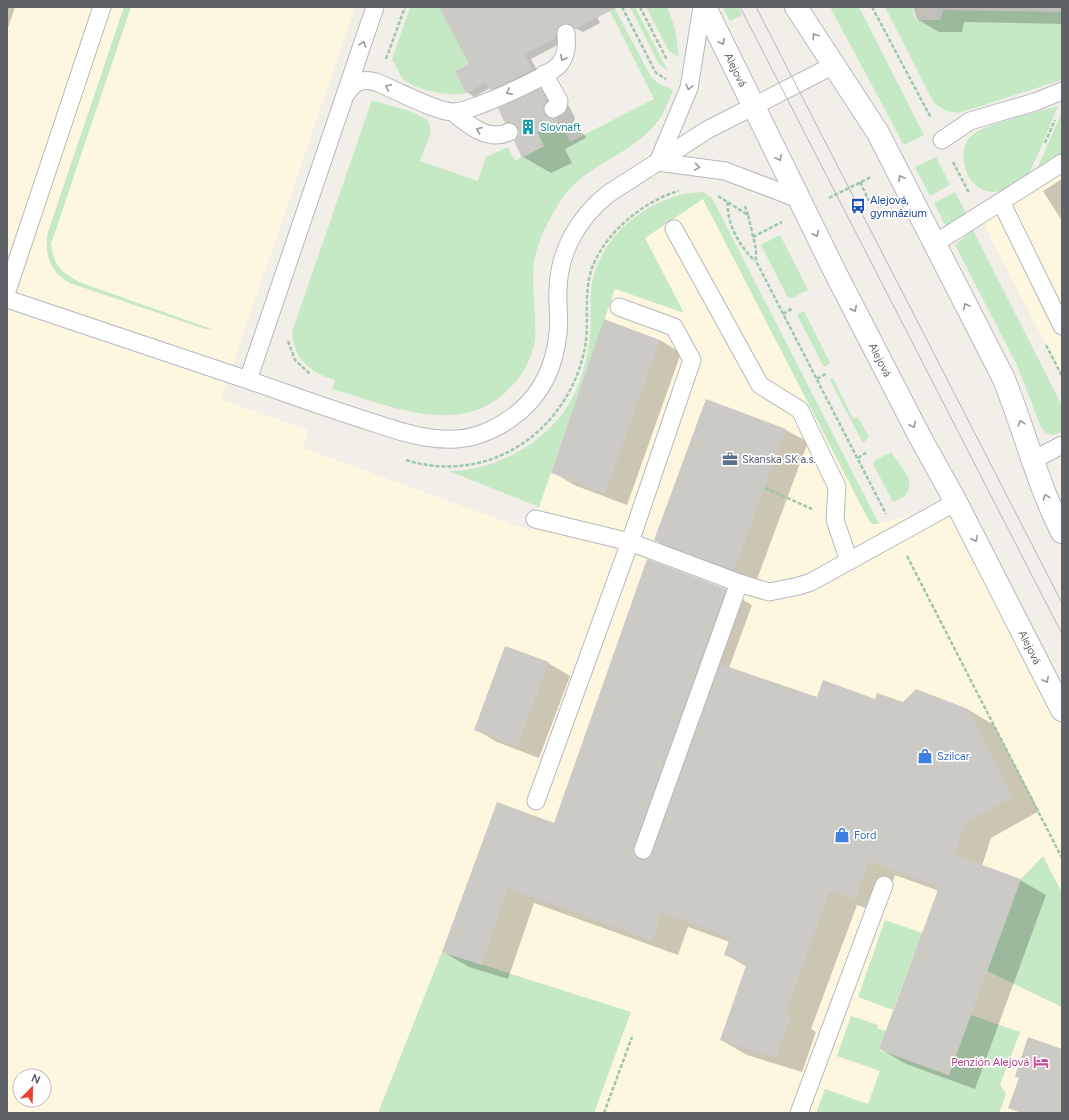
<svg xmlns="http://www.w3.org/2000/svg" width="1069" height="1120" viewBox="0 0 1069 1120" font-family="Figtree,sans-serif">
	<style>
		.commercial { fill: #fef7e0; fill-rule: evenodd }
		.green { fill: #c5e8c5 }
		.shadow { fill: #0003 }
		.building { fill: #cccac5 }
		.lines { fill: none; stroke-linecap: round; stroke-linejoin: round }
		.lane-casing { stroke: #b5b8bc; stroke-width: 19 }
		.secondary-casing { stroke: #b6babf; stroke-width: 24 }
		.path { stroke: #9cc7a9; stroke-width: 2.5; stroke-dasharray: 4 2; stroke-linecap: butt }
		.lane { stroke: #fff; stroke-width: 17 }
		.secondary { stroke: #fff; stroke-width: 22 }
		.tram { stroke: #b6b7b8; stroke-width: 1 }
		.oneway { stroke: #979a9d }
		.labels { text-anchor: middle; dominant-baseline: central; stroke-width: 3.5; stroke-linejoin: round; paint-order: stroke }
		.street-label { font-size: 11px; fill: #5f6368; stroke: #fff }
		.culture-label { font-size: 11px; fill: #0d838f; stroke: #fff; text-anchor: start }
		.transit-label { font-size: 11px; fill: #164399; stroke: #fff; text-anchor: start }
		.service-label { font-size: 11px; fill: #4e5e75; stroke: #fff; text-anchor: start }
		.shop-label { font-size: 11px; fill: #366cbe; stroke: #fff; text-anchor: start }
		.hotel-label { font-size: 11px; fill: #b23c85; stroke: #fff; text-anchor: end }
	</style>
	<rect width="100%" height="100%" fill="#f1efe8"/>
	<path class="commercial" d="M7,7H355L221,400L309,430L303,448L531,531L628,249L703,199L868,519L872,524H879L956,502L1062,710V1113H7ZM20,1076H44V1100H20Z
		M1062,163V376L991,238L981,215Z"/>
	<path class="green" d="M124,7H131L51,244C54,265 60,272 79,282L214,330L205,329L70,283C50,272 44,255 48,232Z
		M410,7H440L469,64L455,71L466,93C453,98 413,89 403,79C398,73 396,65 392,59Z
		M608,7H614L651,77L659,84L673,90C668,103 662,119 651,129C625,157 582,167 561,200C549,220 537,240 534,263C531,288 537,314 535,339C533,358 522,376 509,389C460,439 389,405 332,389L335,380C310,373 294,359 292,332L372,100L412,112L428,120L431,133L420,161L478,181L486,157L508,147L515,161L544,146L537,132L559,122L570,142L654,99Z
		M630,7H635L668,71L659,64Z
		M646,7H667L675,28L679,57L669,51Z
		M723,7H738L742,15L730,21Z
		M830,7H859L924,135L904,145Z
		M885,7H912L916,20H940L943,10L1062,12V80L958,113L946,111L934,103Z
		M1058,106C1053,117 1033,170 1027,175C1019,182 1003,192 992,192C966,191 954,151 972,135C983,125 1041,111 1058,106Z
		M1062,112V153L1037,169Z
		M936,157L950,185L930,196L915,167Z
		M703,192L712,198L879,524H872L868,519L703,199L645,238L684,313L615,289L539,507L449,471C497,471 549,441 572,399C581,382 586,362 589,344C593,322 588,299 593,278C605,231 654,193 703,192Z
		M955,192L967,215L946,227L934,203Z
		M973,230L1062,406V432L1053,435L1046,433L1041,427L1017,365L955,245Z
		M780,235L808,290L792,298H788L761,245Z
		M804,311L830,363L824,367L797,315Z
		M833,378L853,419L858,417L869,437L863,443L830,380Z
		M891,452C899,466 919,480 904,497L893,502L873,464L876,460Z
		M1043,856L1062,893V1007L987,971L1021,879Z
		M885,920L922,933L893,1010L858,997Z
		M442,952L631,1012L594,1113H378Z
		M971,1015L1020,1032L1000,1085L1006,1094L999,1113H816L825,1089L868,1104L880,1071L837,1056L851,1016L878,1025L877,1028L886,1031L879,1050L948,1075Z"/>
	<path class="shadow" d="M7,7H15L7,31Z
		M455,7H592L600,23L583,32L575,28H568L563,42L531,59L539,74L498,94L490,88L474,97L467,92L470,65Z
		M913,7H1062V24L964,22L962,32H939L917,19Z
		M540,89L569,106L575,118L572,128L585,135L586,138L565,149L572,163L551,173L523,157L519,130L506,122Z
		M1062,179V221L1043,191Z
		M660,340L681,353L627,505L574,485L553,472Z
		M706,400L786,430L808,442L756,582L677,552L655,540Z
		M648,560L726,590L752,605L729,668L818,698L875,700L967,709L994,725L1039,811L991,838L982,866L1020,880L1046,895L975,1089L906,1064L880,1049L939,891L895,875L882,914L857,905L811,1029L816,1032L802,1072L747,1055L721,1040L747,967L725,954L730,942L688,927L678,955L534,903L508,979L469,967L443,952L555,824Z
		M548,663L570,676L539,758L497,742L475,729Z"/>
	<path class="building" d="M439,7H618L575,29L570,24L561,25L557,29L556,38L524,55L533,70L490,90L486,83L466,93L455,71L469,64Z
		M541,88L547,101L543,109L544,114L549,118H557L559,122L537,132L544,146L522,158L514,141L519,134L518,128L511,122L505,123L498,108Z
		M604,319L660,340L605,494L551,473Z
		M706,399L786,429L734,571L654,540Z
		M647,559L726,589L634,847L633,852L639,859L645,860L652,853L720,664L817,697L823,680L875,699L877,693L903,702L916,689L968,709L1013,796L965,823L955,855L1021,879L949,1075L879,1049L939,887L869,861L856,899L830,891L785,1014L791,1016L776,1058L720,1040L747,963L724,955L730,938L662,913L652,941L508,888L482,965L442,952L497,802L554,823Z
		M505,646L549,662L517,747L474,730Z
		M1028,1037L1062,1049V1113H1021L1008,1108L1019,1078L1015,1076Z"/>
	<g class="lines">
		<g class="lane-casing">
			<path id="lane" d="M375,7L248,380C286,393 324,407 362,419C393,429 423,441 456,439C479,438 502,426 519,412C544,391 555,364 558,333C560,319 557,304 558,290C559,251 578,218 608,194L707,130L834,65
				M544,74L559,101L558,106L553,109
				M346,94C354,82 362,78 376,82C394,89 436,112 453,112C469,113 549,76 559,65C567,55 567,45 566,33
				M453,112C468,125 489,142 509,132
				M942,140L970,121L1035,102L1062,91
				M658,162L689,88L702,7
				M658,162L725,171L799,199
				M1001,202L1062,326
				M674,229L760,385L800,410L837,487L835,520L849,561
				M934,244L1062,163
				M7,291L102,7
				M7,299L248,380
				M1033,460L1062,445
				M535,519L630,542L739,583L769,592L799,586L811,582L956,502
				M536,801L630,542L692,360L674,327L619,307
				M643,850L739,583
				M799,1113L884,885"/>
		</g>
		<g class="secondary-casing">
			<g id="secondary">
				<path id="s1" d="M705,7L836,274L920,437L956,502L1062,710"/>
				<path d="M796,7L878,133L1003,377C1024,428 1037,483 1062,532"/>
			</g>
		</g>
		<path class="path" d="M622,7L656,73L666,79
			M640,7L667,60
			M872,7L931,118
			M386,59L405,7
			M1045,143L1055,120
			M953,162L969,193
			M860,182L869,201
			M718,196L748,215L756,249V261L886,514
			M829,198L871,177
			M728,202C726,223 740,247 755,261
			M745,206L748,215
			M753,237L782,222
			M783,314L793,308
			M288,341L295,360L310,374
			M1046,345L1062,376
			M817,379L827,373
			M858,458L867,452
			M406,460C489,486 569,431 585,347C590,320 582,290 594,263C608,231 645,200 679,191
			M765,488L812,509
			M907,556L1062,858
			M604,1113L632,1037"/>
		<use href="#lane" class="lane"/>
		<use href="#secondary" class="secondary"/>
		<path class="tram" d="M740,7L1062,634
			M756,7L1062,603"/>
	</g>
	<defs><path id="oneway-chevron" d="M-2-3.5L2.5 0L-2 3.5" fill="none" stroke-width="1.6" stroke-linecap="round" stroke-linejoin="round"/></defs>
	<g class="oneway">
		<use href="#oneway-chevron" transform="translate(815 36) rotate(-123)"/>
		<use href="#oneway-chevron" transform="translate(722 42) rotate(63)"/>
		<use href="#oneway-chevron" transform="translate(363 44) rotate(-71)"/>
		<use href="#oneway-chevron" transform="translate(563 58) rotate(119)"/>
		<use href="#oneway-chevron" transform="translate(388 87) rotate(-155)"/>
		<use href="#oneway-chevron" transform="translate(689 87) rotate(104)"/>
		<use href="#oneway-chevron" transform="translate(509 92) rotate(153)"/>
		<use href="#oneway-chevron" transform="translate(479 130) rotate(-159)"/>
		<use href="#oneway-chevron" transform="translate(779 158) rotate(64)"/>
		<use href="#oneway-chevron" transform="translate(697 167) rotate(8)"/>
		<use href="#oneway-chevron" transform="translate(901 178) rotate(-117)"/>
		<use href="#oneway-chevron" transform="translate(816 234) rotate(63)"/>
		<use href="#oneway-chevron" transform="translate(966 306) rotate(-117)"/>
		<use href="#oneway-chevron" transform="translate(854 309) rotate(63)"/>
		<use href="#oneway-chevron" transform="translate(1021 423) rotate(-108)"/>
		<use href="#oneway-chevron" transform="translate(913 425) rotate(63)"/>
		<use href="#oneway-chevron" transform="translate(1046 497) rotate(-110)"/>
		<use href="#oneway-chevron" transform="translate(975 539) rotate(63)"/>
		<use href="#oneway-chevron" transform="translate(1046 680) rotate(63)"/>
	</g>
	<defs>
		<g id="building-bare" transform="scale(1.2)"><path d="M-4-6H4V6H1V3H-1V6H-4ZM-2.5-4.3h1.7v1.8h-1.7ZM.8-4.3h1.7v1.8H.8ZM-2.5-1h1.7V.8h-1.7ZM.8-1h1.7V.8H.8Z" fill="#0f9aa8" stroke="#fff" stroke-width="2.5" paint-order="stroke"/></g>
		<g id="bus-bare" transform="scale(1.2)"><path d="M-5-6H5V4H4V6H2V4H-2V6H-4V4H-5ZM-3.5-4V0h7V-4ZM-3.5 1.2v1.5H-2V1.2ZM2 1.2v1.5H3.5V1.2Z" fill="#1a4fb4" stroke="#fff" stroke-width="2.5" paint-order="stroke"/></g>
		<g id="office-bare" transform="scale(1.2)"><path d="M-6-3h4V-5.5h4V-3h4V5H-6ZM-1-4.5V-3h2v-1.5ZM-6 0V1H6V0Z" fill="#5c6f8a" stroke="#fff" stroke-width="2.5" paint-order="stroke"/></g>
		<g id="shop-bare" transform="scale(1.2)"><path d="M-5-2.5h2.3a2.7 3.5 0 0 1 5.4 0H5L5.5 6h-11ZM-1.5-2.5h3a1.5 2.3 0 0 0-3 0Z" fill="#3f7fe0" stroke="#fff" stroke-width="2.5" paint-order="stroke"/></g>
		<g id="hotel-bare" transform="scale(1.2)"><path d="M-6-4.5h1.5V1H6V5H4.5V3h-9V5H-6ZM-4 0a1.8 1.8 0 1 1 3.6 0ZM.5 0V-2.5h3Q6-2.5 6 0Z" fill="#d1479c" stroke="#fff" stroke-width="2.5" paint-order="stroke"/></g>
	</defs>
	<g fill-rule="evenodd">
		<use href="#building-bare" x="528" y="127"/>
		<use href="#bus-bare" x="858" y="206"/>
		<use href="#office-bare" x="730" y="459"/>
		<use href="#shop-bare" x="925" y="756"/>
		<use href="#shop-bare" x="842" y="835"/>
		<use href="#hotel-bare" x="1041" y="1062"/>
	</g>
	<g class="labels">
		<g class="street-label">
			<text stroke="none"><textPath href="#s1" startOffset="70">Alejová</textPath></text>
			<text stroke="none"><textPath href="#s1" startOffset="394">Alejová</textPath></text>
			<text stroke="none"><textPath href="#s1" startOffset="718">Alejová</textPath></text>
		</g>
		<g class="culture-label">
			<text x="540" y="127">Slovnaft</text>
		</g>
		<g class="transit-label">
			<text x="870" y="200">Alejová,<tspan x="870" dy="13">gymnázium</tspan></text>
		</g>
		<g class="service-label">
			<text x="742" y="459">Skanska SK a.s.</text>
		</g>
		<g class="shop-label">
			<text x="937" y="756">Szilcar</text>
			<text x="854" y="835">Ford</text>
		</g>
		<g class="hotel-label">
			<text x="1029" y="1062">Penzión Alejová</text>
		</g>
	</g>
	<rect width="1069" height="1120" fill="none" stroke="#5f6368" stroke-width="16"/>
	<g transform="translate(32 1088) rotate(23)"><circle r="19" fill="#ffffff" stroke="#bfc1c3"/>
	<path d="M0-3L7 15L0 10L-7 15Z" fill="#ea4335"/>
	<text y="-6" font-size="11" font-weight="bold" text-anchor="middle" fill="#5f6368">N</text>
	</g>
</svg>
